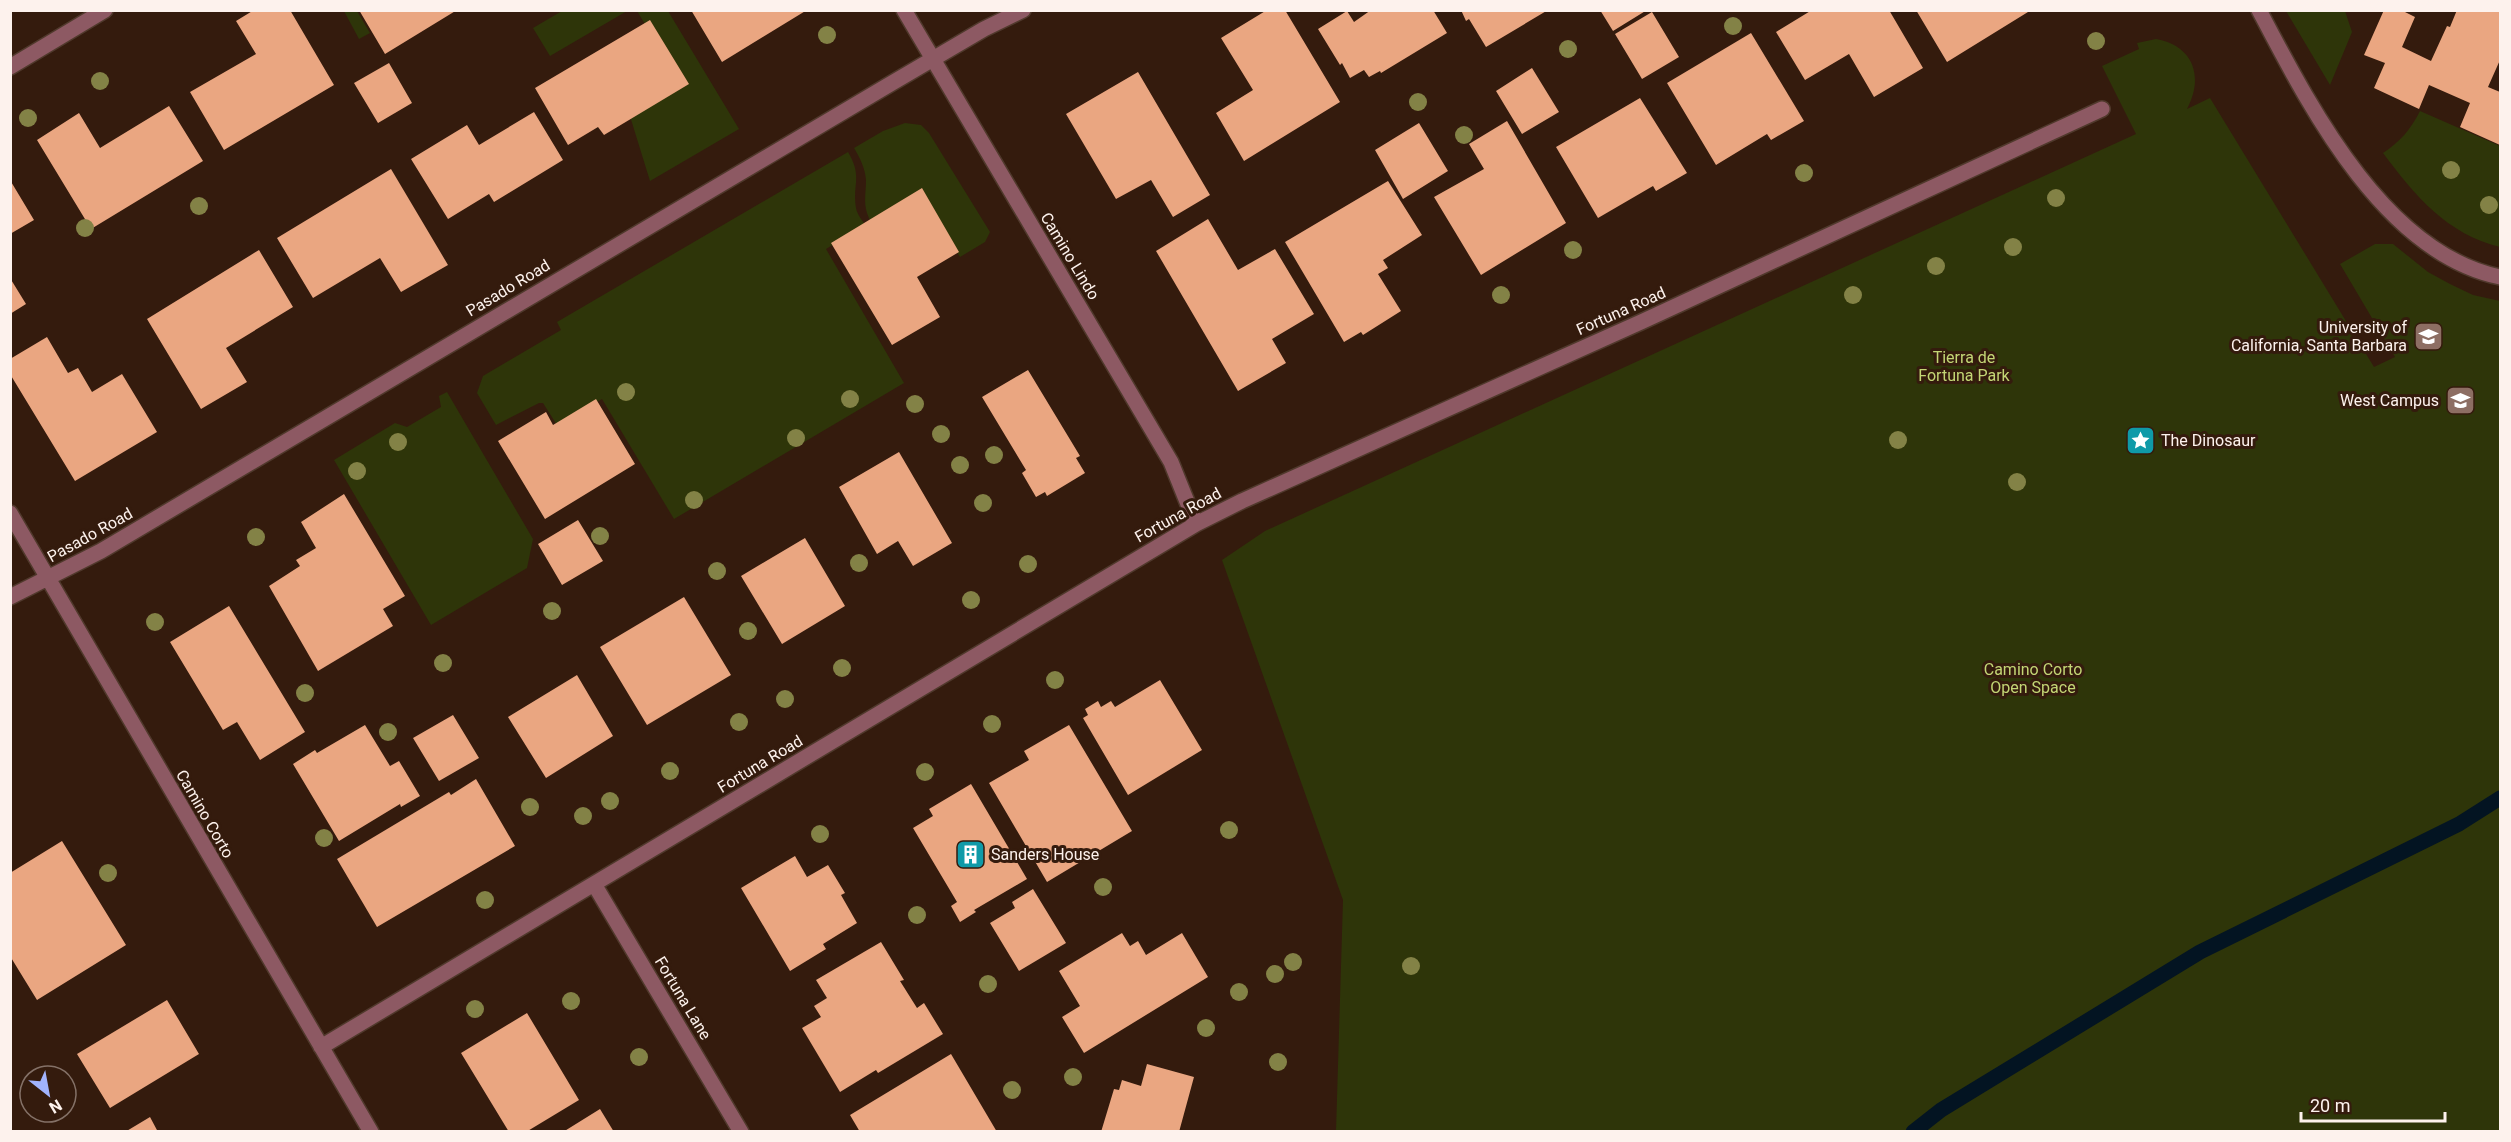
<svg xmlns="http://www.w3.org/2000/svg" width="2511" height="1142" viewBox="0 0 2511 1142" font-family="Roboto,sans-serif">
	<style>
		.green { fill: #2e3509 }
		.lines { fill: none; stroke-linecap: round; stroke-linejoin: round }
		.stream { stroke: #031422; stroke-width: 15 }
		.building { fill: #eaa681 }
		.minor-casing { stroke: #50392c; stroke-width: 18 }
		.minor { stroke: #8d5963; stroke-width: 15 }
		.tree { fill: #838246 }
		.labels { text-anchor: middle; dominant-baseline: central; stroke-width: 6; stroke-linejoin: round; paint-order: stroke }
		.street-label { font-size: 16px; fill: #fdf2ed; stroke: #341b0d }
		.poi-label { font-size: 16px; fill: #fdf2ed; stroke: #341b0d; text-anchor: end }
		.park-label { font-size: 16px; fill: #c3d675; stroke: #341b0d }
	</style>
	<rect width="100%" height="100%" fill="#341b0d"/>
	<path class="green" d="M344 11H357L370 33 359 39Z
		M562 11V10L627 11 550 56 533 28Z
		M637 11H668L739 129 650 181 629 113 680 82Z
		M2286 11H2345L2352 32 2330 85Z
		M2156 39C2194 46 2204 77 2187 109L2210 98 2374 367 2395 357 2340 264 2375 244H2393L2428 272 2450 284 2473 295 2500 301V1131H1336L1343 900 1222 560 1265 531 2136 134 2102 66 2139 49 2137 43Z
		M2420 111 2500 146V247C2447 234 2415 196 2383 153 2400 142 2411 129 2420 111Z
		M905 123 921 125 929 133 990 232 985 242 960 257 920 192 871 222C862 206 866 196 866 180 865 168 860 158 854 148L883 131Z
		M848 152C863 177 852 184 856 208 857 214 862 220 865 225L826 249 904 383 674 519 602 399 557 425 543 403H539L496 425 477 393 483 376 561 330 557 322Z
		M447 392 533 539 527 568 431 625 334 460 395 423 407 427 441 407 439 396Z"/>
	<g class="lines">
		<path class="stream" d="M1913 1132 1941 1110 2200 952 2459 824 2500 798"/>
	</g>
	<path class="building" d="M254 10H290L334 85 224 150 190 92 256 54 236 21Z
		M359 10H457L385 54Z
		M691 10H807L722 62Z
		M1267 10H1285L1340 102 1244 161 1216 113 1253 90 1221 38Z
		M1371 10H1433L1447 33 1381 73 1380 71 1369 77 1364 70 1350 78 1342 63 1340 65 1318 29 1347 11 1354 22Z
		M1461 10H1548L1486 47 1469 19 1466 21Z
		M1600 10H1647L1613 31Z
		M1812 10H1889L1923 68 1874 97 1849 54 1805 80 1776 32Z
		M1916 10H2026L2028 12 1947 62Z
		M2384 10H2401L2415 17 2402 47 2431 61 2447 26 2450 27 2457 10H2500V60L2488 87 2500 92V145L2460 127 2470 103 2429 85 2419 109 2374 88 2385 63 2364 55Z
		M1652 12 1679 57 1642 79 1615 34Z
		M650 20 689 84 604 135 598 127 568 145 535 88Z
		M1751 33 1804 121 1771 140 1767 134 1716 165 1667 83Z
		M389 63 412 103 378 123 354 83Z
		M1532 68 1559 112 1522 134 1496 91Z
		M1138 72 1210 195 1173 217 1151 180 1116 199 1066 114Z
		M1640 98 1687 173 1656 191 1653 186 1598 218 1556 147Z
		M169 106 203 161 91 229 37 140 79 113 100 148Z
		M534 112 563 160 494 202 489 194 448 219 411 159 467 125 479 145Z
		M1507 121 1566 223 1481 275 1434 197 1484 169 1469 144Z
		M1419 123 1448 171 1403 199 1375 150Z
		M391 169 448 265 401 292 380 258 313 298 277 238Z
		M10 180 34 220 10 234Z
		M1388 181 1422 235 1383 260 1388 268 1378 274 1401 311 1363 335 1361 332 1344 342 1285 242Z
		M922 188 959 252 917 277 940 317 892 345 831 243Z
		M1208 219 1238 270 1275 249 1314 314 1272 339 1286 363 1238 391 1156 251Z
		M259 250 293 307 226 348 247 382 201 409 147 319Z
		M10 278 26 304 10 314Z
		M47 337 68 373 78 368 92 392 122 374 157 432 75 481 10 374V359Z
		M1028 370 1080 456 1076 458 1085 473 1047 496 1045 492 1036 497 1022 473 1026 470 982 397Z
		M596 399 635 464 545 519 498 441 546 412 553 425Z
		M899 452 952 543 913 566 898 541 877 554 839 487Z
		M344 494 405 596 383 609 393 626 318 671 269 586 300 566 296 560 316 548 301 522Z
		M578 520 603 561 562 585 538 544Z
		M805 538 845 606 782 644 741 576Z
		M684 597 731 675 647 725 600 647Z
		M229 606 305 732 260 760 237 722 223 730 170 642Z
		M577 675 613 736 546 778 508 717Z
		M1160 680 1202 750 1128 795 1083 718 1088 715 1085 709 1098 701 1101 707 1111 701 1115 707Z
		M453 715 479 758 439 781 413 738Z
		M365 725 390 766 399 761 420 796 401 807 400 804 339 841 293 764 315 750 317 753Z
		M1069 725 1132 831 1047 882 989 783 1029 760 1024 751Z
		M476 779 515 846 377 927 337 859 449 792 451 795Z
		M971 784 1027 879 974 910 976 912 960 922 951 906 957 902 913 828 933 816 929 809Z
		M62 841 126 945 37 1000 10 956V873Z
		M795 856 807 877 828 865 845 893 841 895 857 923 823 944 826 949 790 971 741 888Z
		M1033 889 1066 943 1019 971 990 923 1015 908 1012 902Z
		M1122 933 1130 946 1138 941 1146 955 1182 933 1208 977 1084 1053 1062 1017 1080 1006 1059 971Z
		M881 942 904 980 900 981 917 1008 924 1003 943 1034 878 1073 876 1070 840 1092 802 1028 821 1017 814 1006 827 998 816 980Z
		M167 1000 199 1054 110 1108 77 1054Z
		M527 1013 579 1100 526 1132H509L461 1053Z
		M951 1054 997 1132H860L850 1115Z
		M1147 1064 1194 1077 1179 1132H1101L1114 1089 1119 1090 1122 1080 1141 1086Z
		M600 1109 614 1132H563Z
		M150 1117 158 1132H125Z"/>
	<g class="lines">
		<defs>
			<path id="minor" d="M904 10 1171 462 1196 524
				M2259 10C2310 107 2384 253 2500 277
				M10 67 105 10
				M10 513 371 1132
				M10 597 101 551 892 83 984 29 1023 10
				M594 884 741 1132
				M321 1047 1196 524 1242 501 1641 322 2102 109"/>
		</defs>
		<use href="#minor" class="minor-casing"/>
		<use href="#minor" class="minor"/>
	</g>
	<g class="tree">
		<circle cx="1733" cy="26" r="9"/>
		<circle cx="827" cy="35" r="9"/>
		<circle cx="2096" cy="41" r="9"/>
		<circle cx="1568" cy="49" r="9"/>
		<circle cx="100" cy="81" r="9"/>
		<circle cx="1418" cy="102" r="9"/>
		<circle cx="28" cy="118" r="9"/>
		<circle cx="1464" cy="135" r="9"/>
		<circle cx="2451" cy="170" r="9"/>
		<circle cx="1804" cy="173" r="9"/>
		<circle cx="2056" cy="198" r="9"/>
		<circle cx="2489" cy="205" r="9"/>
		<circle cx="199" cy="206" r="9"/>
		<circle cx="85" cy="228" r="9"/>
		<circle cx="2013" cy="247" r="9"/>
		<circle cx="1573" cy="250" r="9"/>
		<circle cx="1936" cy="266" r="9"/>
		<circle cx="1501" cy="295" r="9"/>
		<circle cx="1853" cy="295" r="9"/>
		<circle cx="626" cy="392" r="9"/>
		<circle cx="850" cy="399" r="9"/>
		<circle cx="915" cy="404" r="9"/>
		<circle cx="941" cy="434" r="9"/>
		<circle cx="796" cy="438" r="9"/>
		<circle cx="1898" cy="440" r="9"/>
		<circle cx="398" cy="442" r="9"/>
		<circle cx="994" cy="455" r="9"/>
		<circle cx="960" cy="465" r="9"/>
		<circle cx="357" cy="471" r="9"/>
		<circle cx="2017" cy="482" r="9"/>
		<circle cx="694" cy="500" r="9"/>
		<circle cx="983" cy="503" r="9"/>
		<circle cx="600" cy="536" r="9"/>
		<circle cx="256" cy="537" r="9"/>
		<circle cx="859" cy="563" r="9"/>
		<circle cx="1028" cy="564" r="9"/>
		<circle cx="717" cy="571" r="9"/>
		<circle cx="971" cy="600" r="9"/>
		<circle cx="552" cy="611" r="9"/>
		<circle cx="155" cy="622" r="9"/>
		<circle cx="748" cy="631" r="9"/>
		<circle cx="443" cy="663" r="9"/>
		<circle cx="842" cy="668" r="9"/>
		<circle cx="1055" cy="680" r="9"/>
		<circle cx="305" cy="693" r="9"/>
		<circle cx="785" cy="699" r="9"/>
		<circle cx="739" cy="722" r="9"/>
		<circle cx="992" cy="724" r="9"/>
		<circle cx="388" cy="732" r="9"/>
		<circle cx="670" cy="771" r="9"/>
		<circle cx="925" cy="772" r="9"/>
		<circle cx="610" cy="801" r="9"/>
		<circle cx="530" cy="807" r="9"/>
		<circle cx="583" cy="816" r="9"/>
		<circle cx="1229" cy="830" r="9"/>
		<circle cx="820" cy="834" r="9"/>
		<circle cx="324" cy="838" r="9"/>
		<circle cx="108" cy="873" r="9"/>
		<circle cx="1103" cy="887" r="9"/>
		<circle cx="485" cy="900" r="9"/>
		<circle cx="917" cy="915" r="9"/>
		<circle cx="1293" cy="962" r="9"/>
		<circle cx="1411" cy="966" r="9"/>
		<circle cx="1275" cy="974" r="9"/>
		<circle cx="988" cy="984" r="9"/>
		<circle cx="1239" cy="992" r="9"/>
		<circle cx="571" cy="1001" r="9"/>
		<circle cx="475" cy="1009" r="9"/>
		<circle cx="1206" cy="1028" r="9"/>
		<circle cx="639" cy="1057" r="9"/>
		<circle cx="1278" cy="1062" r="9"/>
		<circle cx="1073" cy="1077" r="9"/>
		<circle cx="1012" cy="1090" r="9"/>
	</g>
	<defs>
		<symbol id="university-square" viewBox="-11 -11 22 22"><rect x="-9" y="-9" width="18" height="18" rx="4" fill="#8d6e63" stroke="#341b0d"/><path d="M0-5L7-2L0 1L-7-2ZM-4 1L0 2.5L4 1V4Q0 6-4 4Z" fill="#fff"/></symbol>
		<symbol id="sight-square" viewBox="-11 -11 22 22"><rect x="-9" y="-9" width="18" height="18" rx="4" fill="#0f9aa8" stroke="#341b0d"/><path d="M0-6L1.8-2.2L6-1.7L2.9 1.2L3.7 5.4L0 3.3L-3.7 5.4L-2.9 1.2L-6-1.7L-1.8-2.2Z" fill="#fff"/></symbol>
		<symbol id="building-square" viewBox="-11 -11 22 22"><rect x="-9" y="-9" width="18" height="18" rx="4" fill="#0f9aa8" stroke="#341b0d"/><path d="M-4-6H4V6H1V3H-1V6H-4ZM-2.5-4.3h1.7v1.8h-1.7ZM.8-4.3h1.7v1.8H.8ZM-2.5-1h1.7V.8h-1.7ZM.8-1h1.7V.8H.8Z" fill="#fff"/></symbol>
	</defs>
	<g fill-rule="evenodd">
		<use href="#university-square" x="2412" y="320" width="33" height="33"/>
		<use href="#university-square" x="2444" y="384" width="33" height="33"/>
		<use href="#sight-square" x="2124" y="424" width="33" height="33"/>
		<use href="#building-square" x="954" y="838" width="33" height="33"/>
	</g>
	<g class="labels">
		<g class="street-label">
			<text transform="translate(1070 256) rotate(59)">Camino Lindo</text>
			<text transform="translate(508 288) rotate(-31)">Pasado Road</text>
			<text transform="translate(1621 311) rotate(-24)">Fortuna Road</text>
			<text transform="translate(1178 515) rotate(-29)">Fortuna Road</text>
			<text transform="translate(90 535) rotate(-29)">Pasado Road</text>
			<text transform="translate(760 764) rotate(-31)">Fortuna Road</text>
			<text transform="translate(205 814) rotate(60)">Camino Corto</text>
			<text transform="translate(683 998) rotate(59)">Fortuna Lane</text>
		</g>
		<g class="poi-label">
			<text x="2407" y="327">University of<tspan x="2407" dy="18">California, Santa Barbara</tspan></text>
			<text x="2439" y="400">West Campus</text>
			<text x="2161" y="440" text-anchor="start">The Dinosaur</text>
			<text x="991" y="854" text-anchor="start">Sanders House</text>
		</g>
		<g class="park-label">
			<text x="1964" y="357">Tierra de<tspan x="1964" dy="18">Fortuna Park</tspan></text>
			<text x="2033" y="669">Camino Corto<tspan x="2033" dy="18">Open Space</tspan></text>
		</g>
	</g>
	<rect width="2511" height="1142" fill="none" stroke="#fdf2ed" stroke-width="24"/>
	<g transform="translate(48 1094) rotate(149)"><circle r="28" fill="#341b0d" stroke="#847167" stroke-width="1.5"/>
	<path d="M0-4.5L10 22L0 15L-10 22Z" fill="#a1b3fd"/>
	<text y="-9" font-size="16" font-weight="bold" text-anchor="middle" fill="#fdf2ed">N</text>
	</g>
	<path d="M2301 1112v9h144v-9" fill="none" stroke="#fdf2ed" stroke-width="3"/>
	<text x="2310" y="1112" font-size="18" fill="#fdf2ed" stroke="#341b0d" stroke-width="4.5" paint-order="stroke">20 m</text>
</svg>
